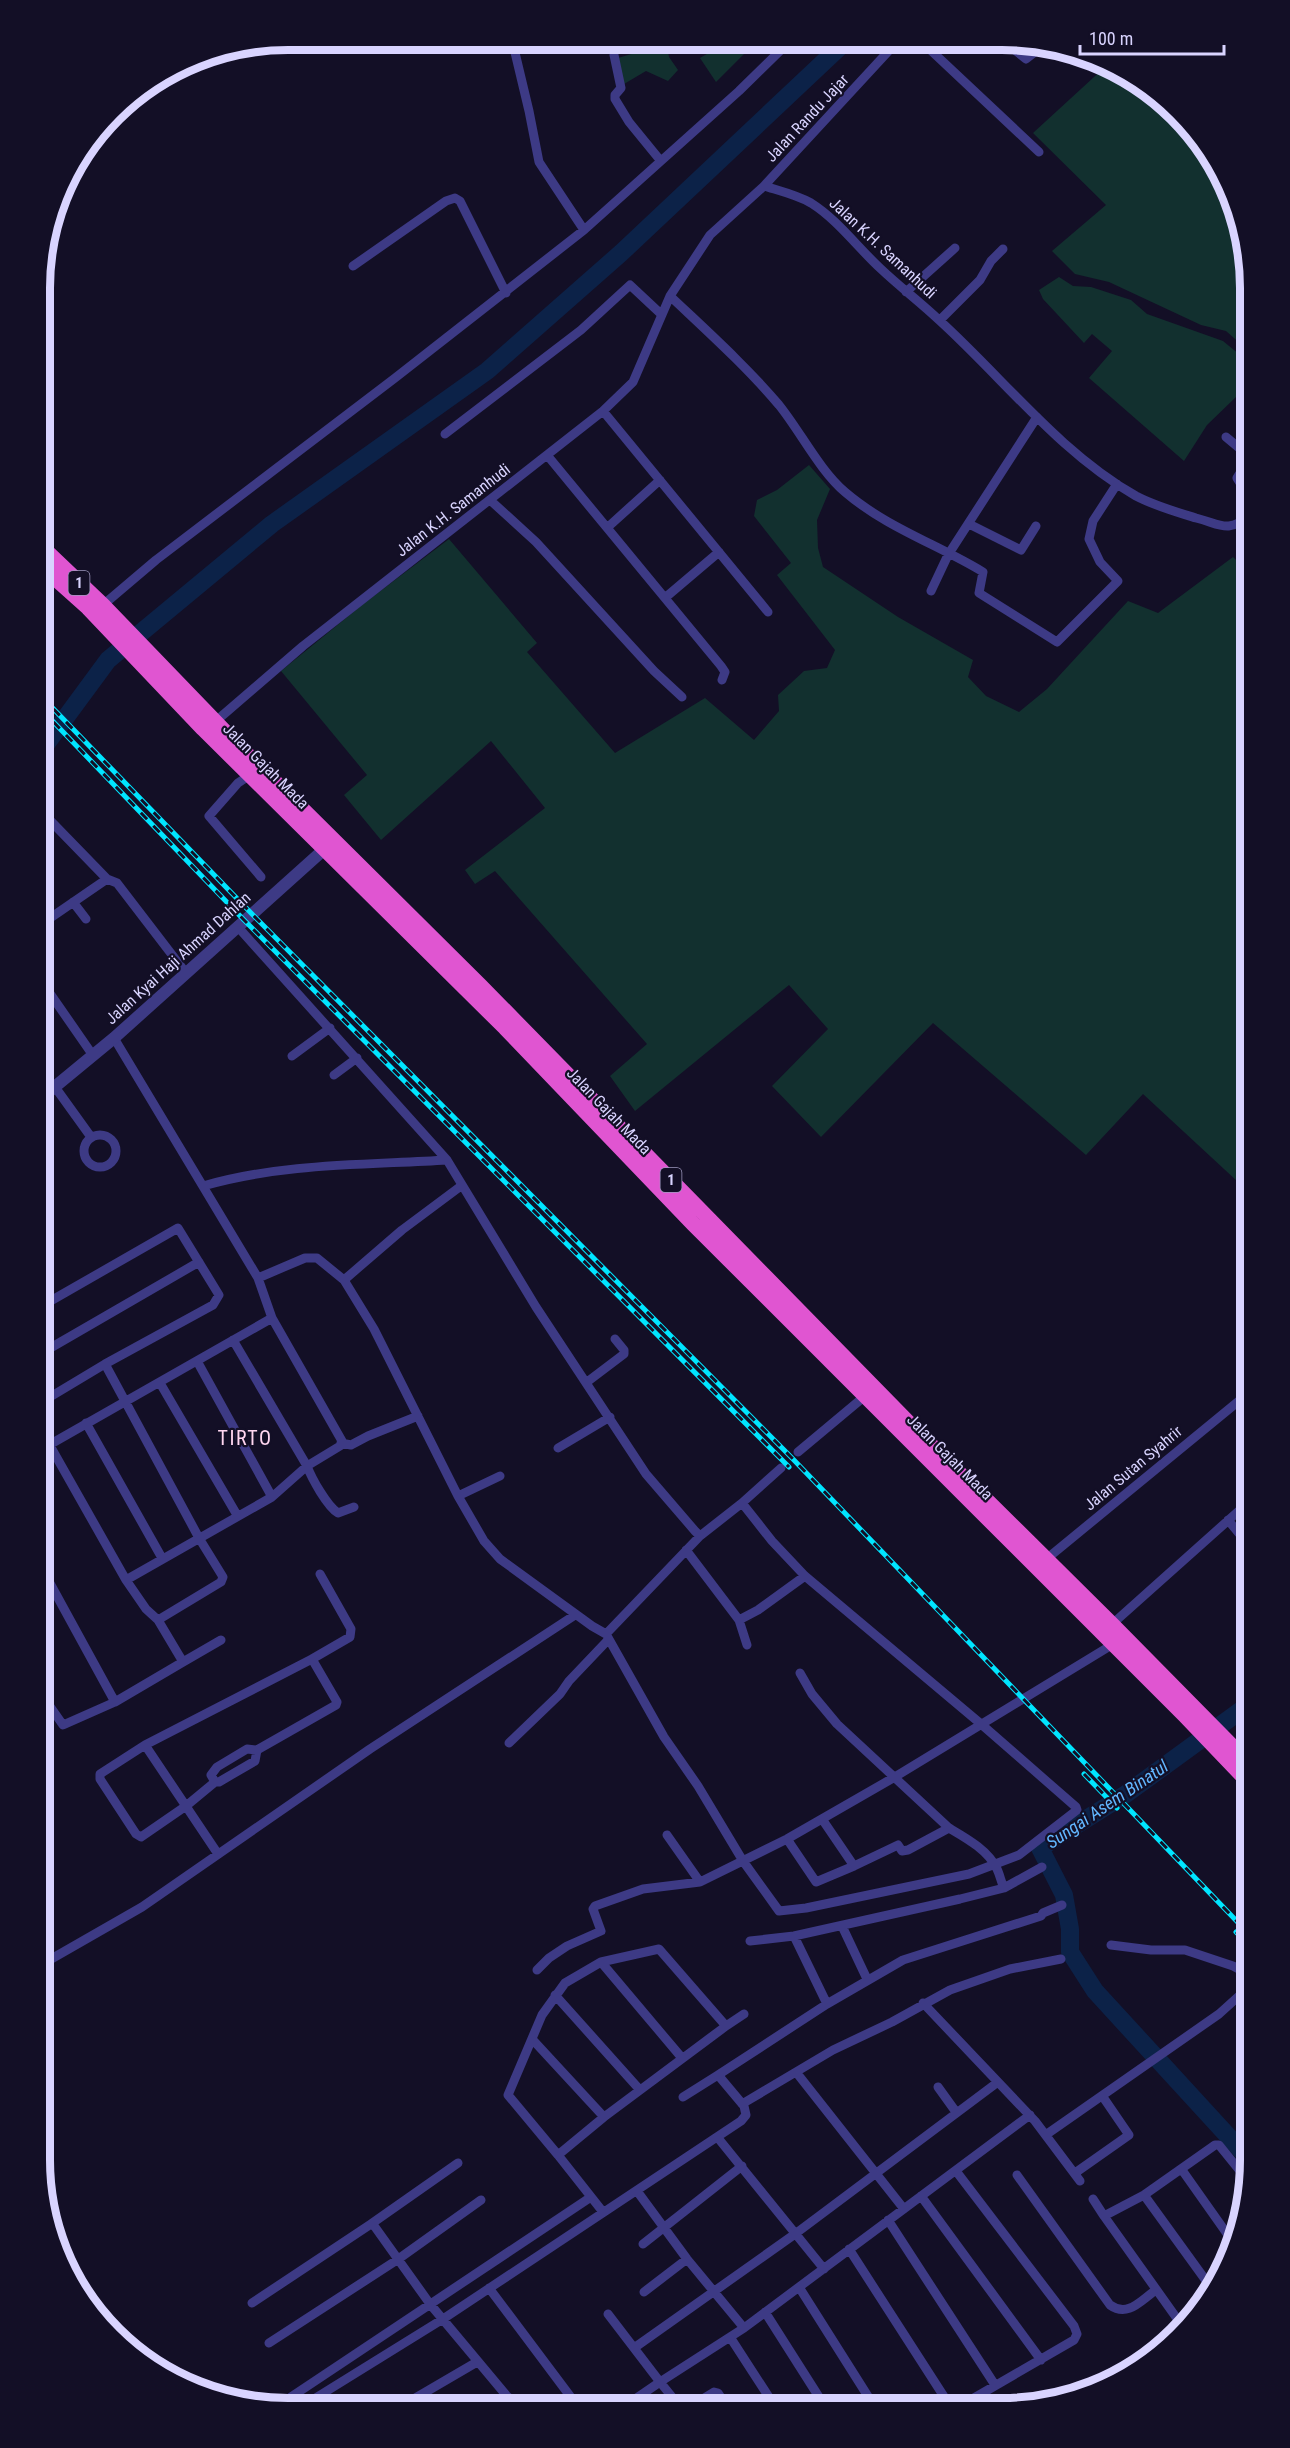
<svg xmlns="http://www.w3.org/2000/svg" width="1290" height="2448" viewBox="0 0 1290 2448" font-family="'Roboto Condensed',sans-serif">
	<style>
		.green { fill: #12302f }
		.lines { fill: none; stroke-linecap: round; stroke-linejoin: round }
		.river { stroke: #0c2248; stroke-width: 18 }
		.minor { stroke: #3d3a85; stroke-width: 9 }
		.tertiary { stroke: #3d3a85; stroke-width: 12 }
		.trunk { stroke: #e055d1; stroke-width: 15 }
		.rail-casing { stroke: #00e5ff; stroke-width: 5 }
		.rail { stroke: #130f26; stroke-width: 3; stroke-dasharray: 9; stroke-linecap: butt }
		.labels { text-anchor: middle; dominant-baseline: central; stroke-width: 4.5; stroke-linejoin: round; paint-order: stroke }
		.shield { fill: #130f26; stroke: #9e99be; stroke-width: 1.5 }
		.shield-label { font-size: 15px; font-weight: bold; fill: #d9d4ff }
		.street-label { font-size: 16px; fill: #d9d4ff; stroke: #130f26 }
		.water-label { font-size: 18px; font-style: italic; fill: #62b6ff; stroke: #130f26 }
		.quarter-label { font-size: 20px; letter-spacing: 1.5px; fill: #ffd6f0; stroke: #130f26 }
		.rim { fill: none; stroke: #d9d4ff; stroke-width: 8 }
	</style>
	<rect width="100%" height="100%" fill="#130f26"/>
	<path class="green" d="M638 41H666L669 57 678 70 668 81 646 71 624 84 618 58 638 52Z
		M708 42H756L716 82 700 58 712 51Z
		M1106 66 1147 93 1153 96 1156 94 1167 101 1209 150 1238 208 1251 288V353L1226 331 1201 325 1109 282 1075 274 1052 251 1106 205 1033 133Z
		M1059 277 1073 286 1091 287 1131 300 1147 314 1223 341 1251 364V403L1236 397 1207 425 1184 461 1089 378 1112 351 1092 334 1084 343 1043 299 1039 290Z
		M809 465 830 489 817 520 818 548 823 567 898 617 973 660 968 677 986 696 1019 712 1047 689 1128 601 1158 613 1233 557 1251 574V672L1239 691 1251 699V1194L1143 1094 1086 1155 933 1023 821 1137 772 1086 828 1029 789 985 635 1111 610 1076 647 1044 495 871 475 884 465 870 545 808 491 741 381 840 344 795 367 775 281 671 362 605 449 539 537 643 527 652 615 753 705 698 754 740 779 711 778 695 804 671 827 668 835 650 777 575 791 563 754 516 757 500 777 490Z"/>
	<g class="lines">
		<path class="river" d="M41 751 108 660 272 524 487 371 621 253 845 42
			M1250 2160 1095 1991 1070 1952V1929L1064 1895 1040 1848 1126 1794 1251 1703"/>
		<path class="minor" d="M512 40 529 111 539 162 584 230
			M923 43 1039 152
			M1006 43 1026 59 1040 48
			M614 55 621 88 615 95V99L629 122 660 160
			M764 186C780 191 797 195 811 203 838 220 858 248 881 269 900 287 920 302 939 320 1004 379 1059 452 1136 496 1155 506 1176 512 1196 518 1223 525 1225 533 1251 516
			M353 266 446 201 455 198 460 201 506 293
			M906 292 955 248
			M670 296C707 331 746 366 779 405 800 431 820 471 845 492 887 528 937 544 983 572L979 593 1057 642 1118 581 1100 562 1089 539 1093 521 1117 484
			M940 320 980 280 991 261 1003 249
			M603 411 768 612
			M445 434 581 330 630 285 661 314
			M1226 437 1250 457
			M547 455 721 666 725 672 722 680
			M490 500 536 542 654 671 682 697
			M1251 500 1237 478 1251 456
			M969 524 1021 550 1036 526
			M608 527 660 480
			M931 591 948 555 1037 417
			M666 597 719 552
			M103 605 156 560 395 378 584 230 739 91 789 42
			M216 721 303 646 603 411 633 382 670 296 710 235 764 186 896 43
			M250 775 238 783 209 816 261 877
			M40 810 107 879 117 883 186 973
			M73 902 86 919
			M40 925 107 879
			M237 926 447 1160 536 1307 646 1474 695 1531 700 1536 742 1503 772 1541 805 1576 981 1724 1076 1807 1077 1810 1019 1855 969 1874 806 1908 779 1911 743 1861 698 1786 664 1737 606 1634
			M40 979 92 1054
			M114 1038 258 1278 272 1318 342 1441 340 1446 307 1466 272 1497 126 1580
			M292 1056 330 1028
			M334 1075 357 1058
			M55 1087 91 1137
			M84 1151a16 16 0 1 1 32 0a16 16 0 1 1-32 0Z
			M203 1186C282 1163 366 1165 447 1160
			M258 1278 305 1258H317L344 1280 374 1329 458 1496 484 1541 500 1559 592 1626 606 1634 700 1536
			M344 1280 402 1230 461 1186
			M233 1340 307 1466C312 1479 327 1506 338 1513L354 1507
			M40 1354 199 1262
			M197 1361 272 1497
			M105 1364 199 1538 223 1577 221 1582 158 1620
			M587 1382 624 1354V1350L615 1339
			M160 1383 237 1515
			M40 1403 105 1364 213 1305 219 1295 178 1228 40 1307
			M86 1423 162 1558
			M341 1443 351 1445 368 1436 418 1416
			M49 1445 272 1318
			M558 1448 610 1417
			M798 1452 865 1396
			M458 1496 500 1476
			M742 1503 781 1468
			M1228 1520 1251 1548
			M686 1550 739 1620 747 1645
			M1044 1561 1251 1391
			M40 1565 115 1702
			M739 1620 758 1610 805 1576
			M1110 1626 1251 1500
			M183 1662 221 1640
			M800 1673 812 1694 837 1724 949 1828C966 1838 988 1850 997 1869 1000 1875 1001 1882 1004 1888
			M40 1692 63 1725 115 1702 183 1662 158 1620 146 1609 126 1580 40 1428
			M509 1743 560 1694 569 1681 608 1640
			M145 1745 100 1774V1779L136 1834 141 1837 186 1806 215 1782H219L255 1761 257 1750
			M215 1782 211 1775 217 1767 247 1749 257 1750 336 1705 337 1702 312 1659
			M822 1819 854 1866 898 1845 902 1851 908 1850 949 1828
			M667 1835 700 1882
			M787 1839 816 1882 854 1866
			M218 1854 145 1745 312 1659 350 1637 351 1629 320 1574
			M842 1926 867 1979
			M794 1936 827 2004
			M750 1941 794 1936 960 1899 1004 1888 1042 1867
			M1111 1945 1151 1950H1185L1233 1966 1250 1975
			M659 1949 726 2026 604 2117 558 2155 508 2095 542 2015 565 1983 601 1962Z
			M601 1962 682 2058
			M39 1966 142 1907 370 1749 575 1615
			M537 1970 549 1958 567 1946 601 1931 593 1909 595 1906 643 1889 700 1882 787 1839 893 1778 1115 1643
			M555 1995 640 2090
			M923 2003 1035 2121 1080 2181
			M726 2026 744 2014
			M532 2039 604 2117
			M796 2072 904 2209
			M938 2087 956 2112
			M683 2097 718 2075
			M742 2104 833 2050 892 2022 950 1990 1010 1969 1061 1959
			M1047 2134 1219 2014 1250 1986
			M718 2138 824 2269
			M558 2155 603 2212
			M1182 2170 1235 2245
			M1075 2173 1129 2135 1103 2097
			M1017 2175 1110 2305C1128 2318 1141 2300 1156 2290
			M637 2191 687 2259 744 2328
			M1144 2195 1212 2289
			M921 2196 1041 2360
			M1093 2199 1104 2216
			M888 2220 995 2385
			M371 2224 458 2163
			M643 2244 742 2166
			M849 2249 952 2409
			M799 2287 876 2409
			M489 2288 579 2408
			M644 2292 687 2259
			M252 2303 371 2224 375 2227 430 2304 506 2395 520 2408
			M765 2312 826 2408
			M608 2314 660 2382 622 2408
			M1183 2327 1104 2216 1144 2195 1215 2145H1219L1249 2182
			M730 2337 776 2408
			M269 2343 397 2260 481 2200
			M634 2348 795 2234 998 2082
			M276 2407 591 2197
			M301 2407 443 2319 741 2121 746 2115 744 2106 718 2075 827 2004 903 1960 1041 1916 1043 1913 1062 1905
			M400 2407 477 2362
			M487 2407 506 2395
			M681 2408 660 2382 744 2328 1030 2115
			M688 2408 714 2392 718 2393 728 2408
			M955 2409 1074 2340 1077 2334 1074 2326 956 2171"/>
		<path class="tertiary" d="M40 1099 114 1038 329 845"/>
		<path class="trunk" d="M41 546 103 605 239 746 480 985 913 1427 1112 1624 1251 1765
			M41 566 88 608 203 729 505 1028 693 1224 1184 1715 1251 1785"/>
		<defs>
			<path id="rail" d="M41 696 252 914 791 1457 1251 1936
				M41 709 244 920 789 1467
				M1084 1774 1117 1808
				M1236 1932 1251 1947"/>
		</defs>
		<use href="#rail" class="rail-casing"/>
		<use href="#rail" class="rail"/>
	</g>
	<g class="labels">
		<g class="shield">
			<rect x="68.5" y="571" width="21" height="24" rx="4.5"/>
			<rect x="660.5" y="1168" width="21" height="24" rx="4.5"/>
		</g>
		<g class="shield-label">
			<text x="79" y="583">1</text>
			<text x="671" y="1180">1</text>
		</g>
		<g class="street-label">
			<text transform="translate(807 118) rotate(-47)">Jalan Randu Jajar</text>
			<text transform="translate(883 248) rotate(43)">Jalan K.H. Samanhudi</text>
			<text transform="translate(453 510) rotate(-38)">Jalan K.H. Samanhudi</text>
			<text transform="translate(266 766) rotate(45)">Jalan Gajah Mada</text>
			<text transform="translate(178 958) rotate(-42)">Jalan Kyai Haji Ahmad Dahlan</text>
			<text transform="translate(609 1111) rotate(46)">Jalan Gajah Mada</text>
			<text transform="translate(950 1457) rotate(45)">Jalan Gajah Mada</text>
			<text transform="translate(1133 1468) rotate(-40)">Jalan Sutan Syahrir</text>
		</g>
		<g class="water-label">
			<text transform="translate(1107 1804) rotate(-34)">Sungai Asem Binatul</text>
		</g>
		<g class="quarter-label">
			<text x="245" y="1438">TIRTO</text>
		</g>
	</g>
	<path d="M0 0H1290V2448H0ZM288 50H1002A238 238 0 0 1 1240 288V2160A238 238 0 0 1 1002 2398H288A238 238 0 0 1 50 2160V288A238 238 0 0 1 288 50Z" fill="#130f26" fill-rule="evenodd"/>
	<path class="rim" d="M288 50H1002A238 238 0 0 1 1240 288V2160A238 238 0 0 1 1002 2398H288A238 238 0 0 1 50 2160V288A238 238 0 0 1 288 50Z"/>
	<path d="M1080 45v9h144v-9" fill="none" stroke="#d9d4ff" stroke-width="3"/>
	<text x="1089" y="45" font-size="18" fill="#d9d4ff" stroke="#130f26" stroke-width="4.5" paint-order="stroke">100 m</text>
</svg>
